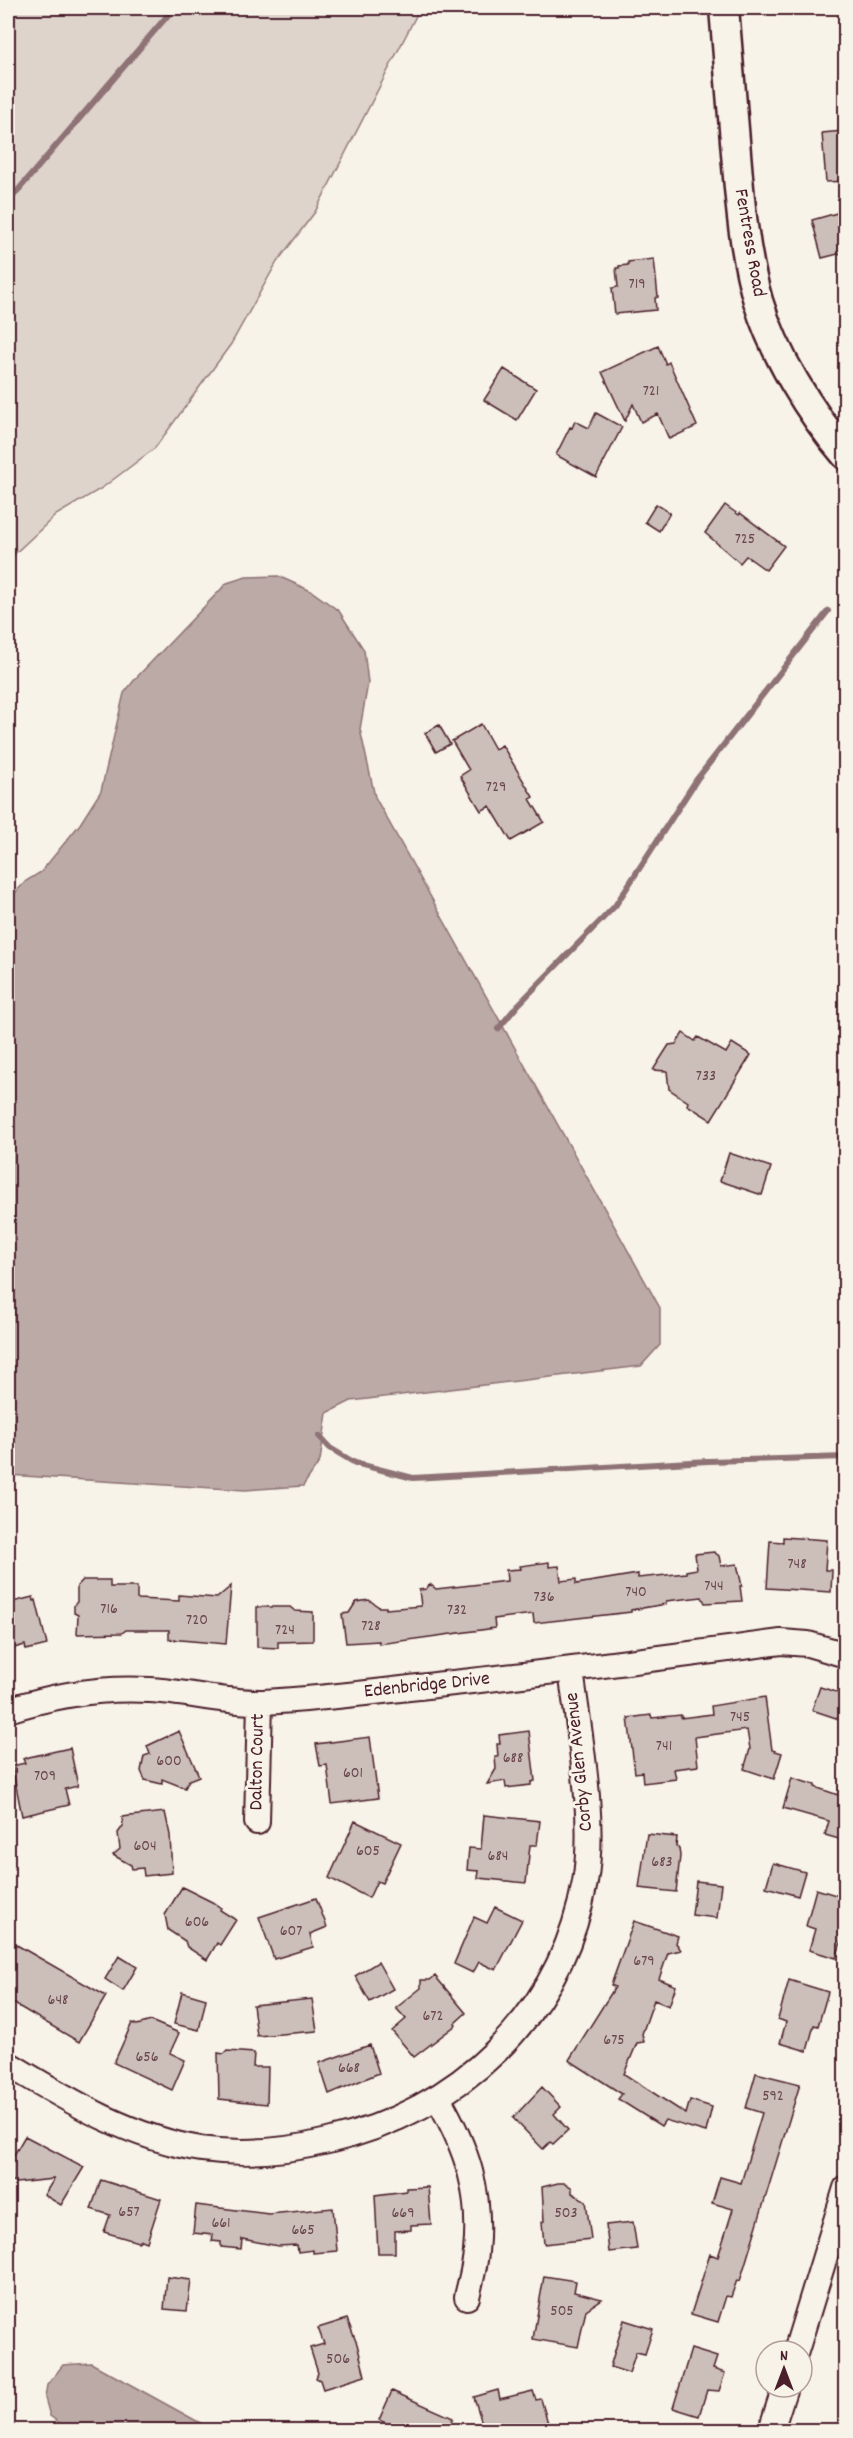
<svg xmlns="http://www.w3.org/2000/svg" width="853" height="2438" viewBox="0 0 853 2438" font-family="Dekko,sans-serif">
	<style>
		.green { fill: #ded4cc; stroke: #947a7c; stroke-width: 1.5 }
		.water { fill: #bcaaa7; stroke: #8e7275; stroke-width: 1.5 }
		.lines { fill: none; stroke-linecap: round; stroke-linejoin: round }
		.stream { stroke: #8e7275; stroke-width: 6 }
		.building { fill: #ccbfb9; stroke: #4a1f2b; stroke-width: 1.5 }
		.minor-casing { stroke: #4a1f2b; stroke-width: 28 }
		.tertiary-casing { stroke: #4a1f2b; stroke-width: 33 }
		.minor { stroke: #f7f3e8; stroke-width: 24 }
		.tertiary { stroke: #f7f3e8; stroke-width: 28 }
		.labels { text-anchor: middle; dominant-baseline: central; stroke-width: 6; stroke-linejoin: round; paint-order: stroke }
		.number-label { font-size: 16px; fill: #6a474e }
		.street-label { font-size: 20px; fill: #4a1f2b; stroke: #f7f3e8 }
	</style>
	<rect width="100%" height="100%" fill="#f7f3e8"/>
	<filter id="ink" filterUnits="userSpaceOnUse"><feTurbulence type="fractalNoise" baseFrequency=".0167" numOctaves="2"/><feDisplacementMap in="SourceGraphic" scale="12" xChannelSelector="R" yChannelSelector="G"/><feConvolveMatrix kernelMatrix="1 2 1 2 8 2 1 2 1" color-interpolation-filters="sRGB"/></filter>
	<g filter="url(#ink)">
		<path class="green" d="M8 8H420L315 212 277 262 231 344 155 448 102 488 56 515 8 560Z"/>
		<path class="water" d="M278 576 311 591 339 611 364 650 368 683 360 729 375 797 660 1308V1345L641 1366 351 1401 327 1413 320 1461 303 1486 245 1490 8 1475V900L26 881 41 872 80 824 101 791 124 693 136 678 227 583 246 577Z
			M91 2363 213 2430H70L50 2416 45 2398 47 2385 63 2365Z"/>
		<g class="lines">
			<path class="stream" d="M8 202 174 8
				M498 1029 518 1005 615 906 697 779 828 611
				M319 1436 330 1448 355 1463 413 1478 708 1461 846 1457"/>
		</g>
		<path class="building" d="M843 131 846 181 826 182 822 133Z
			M837 213 841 224 846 223V252L822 258 812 220Z
			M654 259 658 297 655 298 656 310 615 314 612 288 618 287 616 268H619V266L628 265V262Z
			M658 346 666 364 669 362 697 426 669 439 658 414 641 422 633 404 625 421 602 372Z
			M504 369 536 389 517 420 484 400Z
			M596 413 622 427 596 477 556 455 570 427 572 428 575 421 589 428Z
			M656 504 670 513 659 531 645 522Z
			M725 505 739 515 740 513 784 546 766 570 746 556 740 563 705 533Z
			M481 724 495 749 502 745 533 797 530 799 544 822 511 841 490 806 481 811 460 776 469 770 452 741Z
			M439 725 450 744 436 752 425 733Z
			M683 1033 695 1041 698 1037 726 1053 732 1043 751 1055 711 1120 687 1105 688 1102 669 1089 667 1071 653 1070 669 1045 676 1044Z
			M729 1153 771 1167 762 1195 720 1181Z
			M783 1537 827 1540 825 1570H832L831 1592 767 1588 770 1541 783 1542Z
			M714 1552 719 1556 721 1566 737 1564 742 1586H740L742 1601 705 1603 702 1597 666 1601V1604L631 1610V1612L534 1623 533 1614 494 1619 495 1628 379 1644V1641L346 1643 342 1614 349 1613 356 1602 369 1600 379 1607H386V1609L421 1606 419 1590 426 1589 430 1584 436 1589 507 1581 506 1570 521 1569 520 1566 549 1562V1567L559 1566 561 1581 576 1579V1584L638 1574V1578L686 1573V1571L697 1569 695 1554Z
			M83 1580H110V1587H137V1599L179 1601V1595L217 1598 231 1586 226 1644 169 1639V1630H126L122 1633 77 1634 78 1615 74 1613V1605L77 1602V1586Z
			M33 1597 34 1601 36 1600 47 1645 26 1650 25 1645 14 1648 13 1643 8 1644V1603Z
			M257 1607H290L295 1611 313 1612V1641L278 1642V1648L257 1647Z
			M820 1687 846 1695 839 1719 812 1710Z
			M765 1697 772 1750 782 1753 774 1779 744 1769 750 1749 747 1730 695 1737 698 1766 674 1769 676 1779 643 1783 642 1772 635 1773 628 1718 651 1715 652 1718 681 1715V1718L712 1714 711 1706Z
			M179 1731 199 1776 189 1780 185 1788 162 1779V1784L145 1780 141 1771 144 1756 150 1754 147 1746Z
			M529 1731 535 1781 531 1782V1785L506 1788 505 1781 487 1784 496 1769 495 1757H498L497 1744H500L499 1735Z
			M370 1737 378 1798 332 1804 327 1765 320 1766 316 1744Z
			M70 1748 78 1786 65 1789 69 1805 22 1816 12 1766 25 1763 23 1759 29 1757Z
			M792 1778 815 1785V1787L838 1795 842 1781 846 1782V1841L825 1835 829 1821 783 1808Z
			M165 1812 170 1835 172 1873 144 1876 143 1868 132 1869 131 1865 113 1855 120 1849 118 1833 123 1826 122 1817Z
			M484 1815 540 1821 537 1845H530L526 1883 478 1878 479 1871 467 1870 469 1848 481 1849Z
			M355 1821 401 1843 382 1883 377 1881 369 1898 329 1878Z
			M647 1834 677 1837 676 1847 679 1848 680 1856 676 1892 639 1888Z
			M773 1863 805 1872 798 1896 766 1887Z
			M696 1881 721 1884 717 1918 692 1915Z
			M182 1887 212 1902 221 1908 220 1910 236 1920 220 1945 217 1943 207 1960 187 1947 185 1941 168 1930 165 1915Z
			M816 1889 846 1898V1927L836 1958 809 1950 815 1929 806 1926Z
			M316 1898 327 1927 310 1934 313 1947 274 1959 259 1917Z
			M495 1907 522 1920 496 1970 479 1962 473 1973 454 1964 474 1917 487 1923Z
			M634 1921 678 1936 676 1943 681 1950 668 1953 659 1979 676 1986 669 2006 654 2000 642 2034 644 2042 637 2043 624 2074 686 2114 690 2100 712 2107 706 2132 665 2120 661 2126 618 2099 622 2094 569 2060 615 1987 611 1985Z
			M8 1940 106 1996 79 2042 8 2000Z
			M119 1956 137 1967 123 1991 105 1979Z
			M378 1962 393 1989 370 2002 355 1976Z
			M435 1976 466 2013 455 2023 456 2025 414 2057 392 2031 406 2019 396 2008 421 1988V1980H430Z
			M789 1980 828 1992 818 2026 814 2025 807 2051 780 2043 786 2022 778 2019Z
			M182 1992 206 1999 199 2030 174 2024Z
			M312 1999 317 2031 257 2036 253 2005Z
			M151 2021 179 2033 170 2053 185 2060 172 2090 114 2063 132 2023 137 2025Z
			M370 2045 379 2073 329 2094 319 2063Z
			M227 2051 254 2053 253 2067H268L267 2104 219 2099 218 2053 224 2054Z
			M756 2073 800 2084 740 2281 737 2280 731 2297 726 2296 718 2322 691 2314 710 2254 718 2257 733 2209 712 2203 720 2177 741 2183 762 2113 746 2108Z
			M542 2087 561 2107 554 2114 568 2130 553 2144 550 2142 543 2149 513 2118Z
			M25 2136 84 2167 61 2205 44 2195 54 2179 16 2183 8 2178V2165Z
			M101 2180 161 2199 147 2242 142 2240 138 2242 104 2232 110 2215 91 2209Z
			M558 2183H565L572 2188V2193L586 2201 591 2239 544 2244 542 2222 544 2221 542 2187Z
			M428 2187 431 2224 411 2225V2230L395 2231V2253H378L375 2195 406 2191V2188Z
			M196 2205 269 2214 333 2208 337 2251 313 2253V2250L298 2252 297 2245 278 2246 242 2239 241 2249 221 2247V2242L212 2241 213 2235 193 2233Z
			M633 2222 637 2249 609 2252 606 2225Z
			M544 2276 576 2281 574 2292 602 2299 586 2310 578 2347 533 2339Z
			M167 2277 191 2280 187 2311 164 2309Z
			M347 2319 357 2344 365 2376 323 2389 320 2380 316 2378 318 2373 310 2348 324 2344 318 2328Z
			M624 2320 653 2329 645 2354 636 2352 629 2373 610 2367Z
			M691 2349 717 2357 713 2369 725 2373 719 2391 707 2390 699 2416 673 2408Z
			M498 2390 500 2399 533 2391 536 2400 541 2399 550 2430H484L474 2397Z
			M392 2391 453 2418 447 2430H401L379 2420Z"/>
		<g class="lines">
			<defs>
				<path id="minor" d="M8 1710C54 1695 101 1687 150 1690 188 1692 225 1703 263 1702 327 1699 390 1690 453 1683 563 1671 672 1656 781 1642L808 1644 846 1655
					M257 1822 260 1702
					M8 2064C68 2100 130 2138 201 2149 243 2155 287 2151 328 2141 459 2111 561 2016 585 1882 596 1818 579 1734 571 1670
					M438 2098C467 2149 482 2192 476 2252 475 2267 470 2283 467 2297
					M796 2351 846 2188
					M771 2430 785 2387"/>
				<path id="tertiary" d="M724 8C728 56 732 104 736 153 740 202 744 253 758 301 774 354 810 413 846 455"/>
			</defs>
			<use href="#minor" class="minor-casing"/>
			<use href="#tertiary" class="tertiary-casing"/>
			<use href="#minor" class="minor"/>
			<use href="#tertiary" class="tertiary"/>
		</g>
	</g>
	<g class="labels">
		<g class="number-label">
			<text x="637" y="284">719</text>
			<text x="651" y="391">721</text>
			<text x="745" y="539">725</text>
			<text x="496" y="787">729</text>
			<text x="706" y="1076">733</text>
			<text x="797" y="1564">748</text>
			<text x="714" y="1586">744</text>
			<text x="636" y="1592">740</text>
			<text x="544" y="1597">736</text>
			<text x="109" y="1609">716</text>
			<text x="457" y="1610">732</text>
			<text x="197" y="1620">720</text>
			<text x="371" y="1626">728</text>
			<text x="285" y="1630">724</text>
			<text x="740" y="1717">745</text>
			<text x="664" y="1746">741</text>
			<text x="513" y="1758">688</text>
			<text x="169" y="1761">600</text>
			<text x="353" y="1773">601</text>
			<text x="45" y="1776">709</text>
			<text x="145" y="1846">604</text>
			<text x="368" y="1851">605</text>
			<text x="498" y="1856">684</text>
			<text x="662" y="1862">683</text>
			<text x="197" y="1922">606</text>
			<text x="291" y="1931">607</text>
			<text x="644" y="1961">679</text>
			<text x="58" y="2000">648</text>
			<text x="433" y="2016">672</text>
			<text x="614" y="2040">675</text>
			<text x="147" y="2057">656</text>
			<text x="349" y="2068">668</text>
			<text x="773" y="2096">592</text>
			<text x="129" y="2212">657</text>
			<text x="403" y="2213">669</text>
			<text x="566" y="2213">503</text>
			<text x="221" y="2223">661</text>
			<text x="303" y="2230">665</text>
			<text x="562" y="2311">505</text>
			<text x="338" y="2359">506</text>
		</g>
		<g class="street-label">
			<text transform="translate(749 243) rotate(80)">Fentress Road</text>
			<text transform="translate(427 1686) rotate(-6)">Edenbridge Drive</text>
			<text transform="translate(258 1762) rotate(-89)">Dalton Court</text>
			<text transform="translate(580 1762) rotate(-96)">Corby Glen Avenue</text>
		</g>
	</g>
	<rect width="853" height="2438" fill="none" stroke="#f7f3e8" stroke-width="30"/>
	<rect x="15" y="15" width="823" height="2408" fill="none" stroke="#4a1f2b" stroke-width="2" filter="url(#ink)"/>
	<g transform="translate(784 2369)"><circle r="28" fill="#f7f3e8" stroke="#b29e9c" stroke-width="1.5"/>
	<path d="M0-4.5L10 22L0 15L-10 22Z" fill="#4a1f2b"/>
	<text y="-9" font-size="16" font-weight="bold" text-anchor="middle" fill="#4a1f2b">N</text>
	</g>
</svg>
